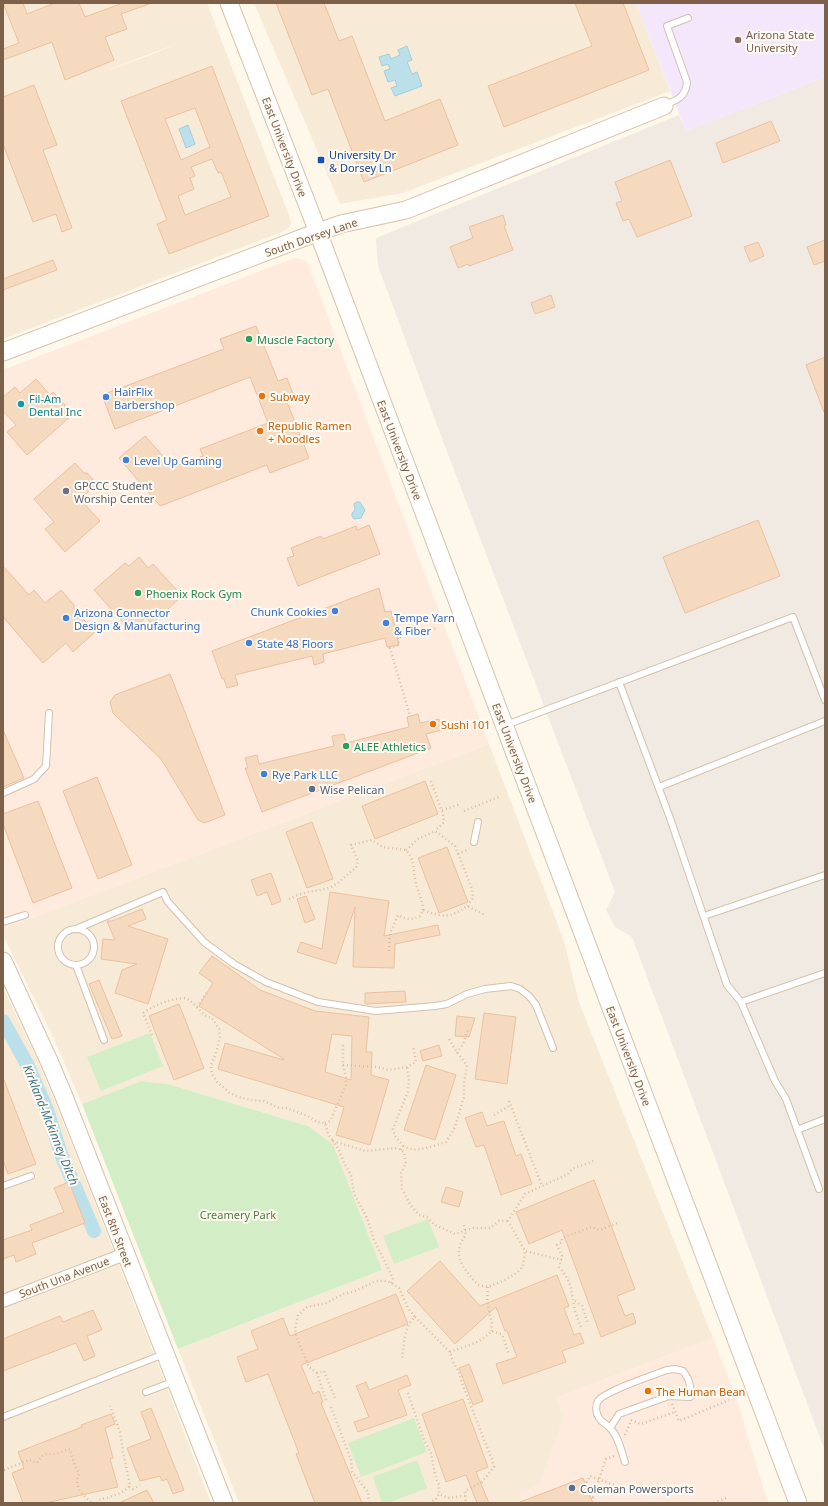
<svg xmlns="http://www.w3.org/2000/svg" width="828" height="1506" viewBox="0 0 828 1506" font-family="'Noto Sans',sans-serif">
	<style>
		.residential { fill: #f7ebd8; fill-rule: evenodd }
		.commercial { fill: #ffeade }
		.industrial { fill: #f0eae3 }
		.education { fill: #f5e7fb }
		.green { fill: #d3eec6 }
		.water { fill: #bce0ea; stroke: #a1cfdd }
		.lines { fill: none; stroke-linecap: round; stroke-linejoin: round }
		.canal { stroke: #bce0ea; stroke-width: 14 }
		.building { fill: #f6dac0; stroke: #eac19e; fill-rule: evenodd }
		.lane-casing { stroke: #d3c1ae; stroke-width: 8 }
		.street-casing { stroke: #d3c1ae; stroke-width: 14 }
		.secondary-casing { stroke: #d6c2ab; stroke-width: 19 }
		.path { stroke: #dcbda1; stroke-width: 2.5; stroke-dasharray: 1 3; stroke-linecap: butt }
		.lane { stroke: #fff; stroke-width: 6 }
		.street { stroke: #fff; stroke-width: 12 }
		.secondary { stroke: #fff; stroke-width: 17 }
		.education-dot { fill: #8d6e63; stroke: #fffbf3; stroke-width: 1.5 }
		.transit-dot { fill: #1a4fb4; stroke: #fffbf3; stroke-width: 1.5 }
		.leisure-dot { fill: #2e9e5b; stroke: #fffbf3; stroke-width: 1.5 }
		.food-dot { fill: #e8710a; stroke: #fffbf3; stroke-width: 1.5 }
		.shop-dot { fill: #3f7fe0; stroke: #fffbf3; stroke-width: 1.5 }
		.culture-dot { fill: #0f9aa8; stroke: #fffbf3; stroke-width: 1.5 }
		.worship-dot { fill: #6b7280; stroke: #fffbf3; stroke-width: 1.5 }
		.service-dot { fill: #5c6f8a; stroke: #fffbf3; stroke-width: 1.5 }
		.labels { text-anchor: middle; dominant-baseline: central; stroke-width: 4; stroke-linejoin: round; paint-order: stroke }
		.education-label { font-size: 11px; fill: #785e54; stroke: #fffbf3; text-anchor: start }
		.street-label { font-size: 11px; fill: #7d604a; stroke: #fffbf3 }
		.transit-label { font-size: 11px; fill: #164399; stroke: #fffbf3; text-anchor: start }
		.leisure-label { font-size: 11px; fill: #27864d; stroke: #fffbf3; text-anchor: start }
		.shop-label { font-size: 11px; fill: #366cbe; stroke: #fffbf3; text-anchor: start }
		.food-label { font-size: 11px; fill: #c56008; stroke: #fffbf3; text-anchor: start }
		.culture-label { font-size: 11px; fill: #0d838f; stroke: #fffbf3; text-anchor: start }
		.worship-label { font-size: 11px; fill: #5b616d; stroke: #fffbf3; text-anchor: start }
		.service-label { font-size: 11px; fill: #4e5e75; stroke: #fffbf3; text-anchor: start }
		.park-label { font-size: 11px; fill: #4c7d3e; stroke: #fffbf3 }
		.water-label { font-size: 12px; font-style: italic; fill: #3f778a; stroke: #fffbf3 }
	</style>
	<rect width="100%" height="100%" fill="#fef8eb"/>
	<path class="residential" d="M3 3H207L290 218 291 224 289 228 282 232 3 339ZM179 43 148 56 100 73 147 55Z
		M254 3H636L670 91 403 193 340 204Z
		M489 744 564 941 579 1002 713 1338 556 1398 564 1418 540 1484 523 1503H239L178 1349 382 1270 308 1126 168 1084 141 1081 82 1104 54 1039 3 935V929Z
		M3 988 37 1059 55 1102 158 1364 211 1503H3Z"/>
	<path class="commercial" d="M294 258H298L304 260 308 264 489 744 3 929V370Z
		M713 1338 735 1395 768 1503H523L519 1493 540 1484 564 1418 556 1398Z"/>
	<path class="industrial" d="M825 77V1451L632 937 615 927 606 910 615 892 443 441 378 266 376 238 679 115 686 131Z"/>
	<path class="education" d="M636 3H825V77L686 131Z"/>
	<path class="green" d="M150 1033 163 1066 101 1091 87 1057Z
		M141 1081 168 1084 308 1126 333 1145 382 1270 178 1349 82 1104Z
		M428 1219 439 1247 394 1264 383 1236Z
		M414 1418 427 1452 361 1477 348 1443Z
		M417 1460 427 1488 388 1503H382L373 1477Z"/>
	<path class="water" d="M407 46 412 60 407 62 412 74 417 72 422 86 395 96 391 88 397 86 395 80 388 82 384 71 390 69 388 64 382 66 379 57 389 54 391 59 400 55 398 50Z
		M188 125 195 144 186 148 179 129Z
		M356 502H360L365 510 361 518 354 519 352 516V513L355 510 354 504Z"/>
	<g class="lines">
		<path class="canal" d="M3 1021 28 1066 47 1110 61 1154 94 1231"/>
	</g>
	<path class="building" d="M3 3H23L27 14 55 3H79L85 17 123 3H149V4L121 14 127 29 105 37 114 60 65 80 52 42 3 60V49L19 43Z
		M276 3H324L339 41 352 36 385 121 440 99 458 145 364 182 328 89 312 95Z
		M575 3H623L649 70 504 127 488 86 592 46Z
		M212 66 269 216 169 254 157 224 167 220 121 101ZM195 108 210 147 181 160 165 119ZM212 159 218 173 221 172 231 197 185 215 178 196 194 189 190 178 195 176 191 167Z
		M34 85 57 145 43 150 72 228 62 232 56 214 33 222 3 144V97Z
		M771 121 780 141 723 163 716 143Z
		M670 160 692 216 637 237 629 219 623 221 616 203 622 201 615 182Z
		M503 215 506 225 504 226 513 250 469 266 468 264 458 268 450 247 473 238 469 227Z
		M825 240V261L814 265 807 247Z
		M758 242 764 256 750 262 744 247Z
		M53 260 57 270 3 290V279Z
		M551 295 555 307 535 314 531 303Z
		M256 326 278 381 287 378 295 399 287 402 309 458 270 473 267 465 160 506 119 458 145 436 173 467 203 456 200 449 268 423 250 377 115 429 102 395 224 349 220 339Z
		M825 357V411L824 412 806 365Z
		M36 379 50 395 53 392 65 405 64 409 71 416 27 455 7 432 16 425 3 411V397L15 387 20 393Z
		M75 463 84 473H87L97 484 80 499 100 521 65 552 45 529 54 522 34 499Z
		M758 520 780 576 685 613 663 557Z
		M369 525 380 554 298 586 287 558 294 556 291 548 321 536 323 539 356 526 357 530Z
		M139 557 148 568 153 564 182 596 152 624 146 617 131 631 94 590 125 563 129 566Z
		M3 566 29 595 34 590 45 603 61 590 74 605V609L95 632 73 652 66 643 43 663 3 617Z
		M379 588 385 612 391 611 399 645 387 647 385 638 323 654 324 662 314 665 312 656 235 675 238 685 227 688 224 679H222L212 651Z
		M170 674 225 815 204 823 198 820 161 759 113 713 110 702 115 695Z
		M418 714 420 723 439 719 442 730 426 734 431 748 262 812 245 768H248L245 758 257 755 259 764 334 746 332 736 344 734 346 743 409 727 407 717Z
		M3 730 24 778 3 787Z
		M97 777 132 865 98 879 63 791Z
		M425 781 438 814 375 839 362 806Z
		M38 801 72 888 33 903 3 824V814Z
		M312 822 333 879 307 888 286 832Z
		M447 847 468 902 439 913 418 858Z
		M271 873 281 901 272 905 267 892 257 896 251 880Z
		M330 892 389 901 384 936 438 925 440 935 395 944 394 968 353 967 355 907 336 964 297 952 301 942 322 949Z
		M306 896 315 919 305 923 297 899Z
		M142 909 146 919 128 926 168 939 148 1004 115 993 122 970 137 964 101 959 103 939 115 940 107 921H112Z
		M212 956 260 990 315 1011 369 1017 366 1052H372L371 1075 389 1080 370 1145 336 1135 344 1107 218 1069 225 1043 284 1060V1059L199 1006 213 983 199 973ZM332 1034 352 1036 351 1080 325 1072Z
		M99 980 122 1036 112 1039 89 984Z
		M405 991 406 1002 365 1004V993Z
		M179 1004 204 1068 174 1080 149 1016Z
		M484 1013 516 1017 507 1084 475 1079Z
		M457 1016 475 1018 469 1037 455 1036Z
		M439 1045 442 1056 423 1061 420 1051Z
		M426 1065 456 1075 435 1140 404 1130Z
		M3 1080H4L36 1164 8 1174 3 1160Z
		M482 1112 487 1126 504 1121 516 1156 521 1154 532 1184 501 1195 484 1145 476 1147 465 1118Z
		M594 1180 635 1289 617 1296 625 1316 633 1313 636 1323 601 1337 562 1230 529 1244 516 1212Z
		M69 1182 85 1223 32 1243 36 1254 16 1262 14 1255 3 1259V1240L32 1230 30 1225 64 1212 54 1188Z
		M446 1187 463 1192 459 1207 441 1202Z
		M440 1261 480 1306 557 1275 569 1306 564 1308 574 1335 580 1333 584 1343 562 1351 566 1362 503 1384 496 1364 517 1357 507 1331H505L496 1307 455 1344 407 1291Z
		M396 1294 408 1324 301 1365 313 1394 319 1391 323 1402 321 1403 362 1503H315L296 1454 299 1453 268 1374 246 1382 237 1357 258 1349 251 1331 283 1318 290 1336Z
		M93 1310 102 1330 87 1336 95 1356 84 1361 76 1343 3 1371V1339L60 1316 63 1322Z
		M469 1364 483 1401 473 1405 459 1368Z
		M407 1375 411 1385 398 1390 407 1415 358 1432 354 1422 369 1417 356 1386 366 1382 369 1390Z
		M463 1399 488 1467 476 1472 489 1503H477L466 1475 446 1482 422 1414Z
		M151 1408 184 1490 173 1494 167 1479 162 1481 160 1476 140 1481 127 1448 151 1439 141 1412Z
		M111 1414 115 1424 105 1428 113 1458 110 1459 118 1487 45 1503H23L12 1473 24 1468 18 1452 82 1427 81 1425Z
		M583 1478 593 1503H520V1502Z
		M147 1490 154 1503H119Z"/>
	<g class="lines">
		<defs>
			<path id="lane" d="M665 105C678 100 686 96 687 82L667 26 688 18
				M619 682 670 818 727 985 741 1002 825 973
				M506 725 793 617 825 700
				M659 787 825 721
				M3 793 34 779 46 766 49 713
				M474 842 478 822
				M704 916 825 875
				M3 922 25 915
				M58 947a18 18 0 1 1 36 0a18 18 0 1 1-36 0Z
				M76 929 163 892 168 902 204 942 234 964 266 982 318 1002 376 1011 435 1006 447 1004 467 994 485 989 511 986 520 989 529 996 536 1005 553 1048
				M76 965 104 1040
				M741 1002 775 1081 786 1099 819 1189
				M797 1130 825 1119
				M3 1186 31 1176
				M146 1392 175 1381
				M3 1417 164 1354
				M610 1428 619 1414 669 1396 690 1397C691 1386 690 1380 683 1371L675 1369 667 1370C654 1375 605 1391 598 1401 595 1406 596 1414 599 1418 602 1423 607 1424 610 1428 619 1437 621 1451 625 1462"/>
			<path id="street" d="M3 1301 125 1254"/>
			<path id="secondary" d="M229 3 318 232 798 1503
				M3 352 318 232 341 224 406 210 664 106
				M3 961 49 1061 63 1094 224 1503"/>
		</defs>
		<use href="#lane" class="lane-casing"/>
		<use href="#street" class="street-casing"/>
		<use href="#secondary" class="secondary-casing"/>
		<path class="path" d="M419 633 437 628
			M401 637H398L399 645 390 648 410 716
			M431 781 443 814 444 822 435 831
			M442 810 461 804
			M464 811 501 796
			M406 850 418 839 435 831 455 846 472 889 473 898 467 906
			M458 854 469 849
			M289 899C294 897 299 894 304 893 313 890 322 891 331 887 341 882 347 874 356 868L358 861 351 845 372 840 383 847 406 850C416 863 412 865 415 879 417 891 422 897 423 910
			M389 951 390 934 398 915C407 920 412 920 420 916L423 910C442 917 450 919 467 906L485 915
			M197 1007 208 991
			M152 1035 143 1013C157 1004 169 999 186 998L194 1004 204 1015 212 1018 219 1029 220 1036 216 1054 211 1065 212 1074 217 1082 230 1093 239 1097 251 1100 264 1101 279 1108H286L308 1116 317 1122 325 1123 328 1134 333 1141
			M457 1053 463 1044 468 1029
			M343 1065 378 1067 388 1070 407 1067 416 1062 413 1046
			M509 1101 542 1186
			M494 1115 511 1105
			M325 1123 330 1121 346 1085V1077L343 1065V1043
			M403 1146C417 1154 431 1146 446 1142L455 1127 464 1097V1083L467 1065 456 1051 448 1037
			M401 1150 403 1146 395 1136 393 1129 408 1091 409 1081 407 1067
			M464 1225 466 1235C450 1255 464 1269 478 1285L488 1287 505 1280 518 1272 523 1266 525 1251
			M562 1260 525 1251 508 1221 525 1194 568 1174 572 1169 596 1160
			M391 1283 393 1278 374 1240 367 1218 354 1194 351 1175 344 1163 339 1150 333 1141 365 1151 398 1148 404 1152 406 1164 401 1173 402 1189 411 1206 419 1215 427 1217 435 1225 455 1234 473 1228H490L499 1221H508
			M488 1287 487 1301 492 1324 491 1331
			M575 1301 582 1306 588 1324
			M415 1317 450 1352 453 1362 459 1372 462 1383 492 1460 494 1467 482 1482 465 1491 466 1503
			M581 1327C579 1322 577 1317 575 1311 571 1293 573 1282 559 1267L562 1256 557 1245 562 1242V1238L591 1227 600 1230 620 1222
			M450 1352C464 1346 481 1344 491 1331L501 1334 503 1337 509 1355
			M317 1373 309 1367 296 1336 295 1329 298 1315 307 1307 326 1303 343 1294 353 1292 376 1281H386L391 1283 399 1288 408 1308 415 1317C404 1326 404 1345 402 1358
			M408 1393 424 1440 431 1453 435 1475 439 1485V1494
			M326 1400 317 1373 324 1371 335 1398
			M672 1404 679 1421 729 1400
			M331 1407 351 1460 352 1472 368 1492 369 1503
			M631 1420 641 1424 675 1412
			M625 1435 631 1421
			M614 1456 606 1459 593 1497 587 1482 590 1476 614 1485
			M4 1470 29 1460 37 1463C43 1454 43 1454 53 1454 58 1454 65 1450 70 1449L75 1466 79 1474C73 1487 83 1495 92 1503
			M129 1487 133 1489 140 1485
			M97 1503 99 1500C109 1497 124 1494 130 1485L123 1452 120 1432 110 1406
			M417 1503H422
			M429 1503 436 1499 439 1494 448 1498 465 1496
			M714 1503 726 1498"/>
		<use href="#lane" class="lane"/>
		<use href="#street" class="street"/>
		<use href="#secondary" class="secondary"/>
	</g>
	<circle class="education-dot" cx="738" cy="40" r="4"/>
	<rect class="transit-dot" x="317" y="156" width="8" height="8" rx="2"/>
	<g class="leisure-dot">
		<circle cx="249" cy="339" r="4"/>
		<circle cx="138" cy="593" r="4"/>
		<circle cx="346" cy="746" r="4"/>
	</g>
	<g class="food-dot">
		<circle cx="262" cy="396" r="4"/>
		<circle cx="260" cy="431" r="4"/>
		<circle cx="433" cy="724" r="4"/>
		<circle cx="648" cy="1391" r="4"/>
	</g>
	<g class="shop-dot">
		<circle cx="106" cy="397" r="4"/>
		<circle cx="126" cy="460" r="4"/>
		<circle cx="335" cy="611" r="4"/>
		<circle cx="66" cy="618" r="4"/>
		<circle cx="386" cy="623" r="4"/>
		<circle cx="249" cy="643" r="4"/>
		<circle cx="264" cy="774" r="4"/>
	</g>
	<circle class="culture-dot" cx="21" cy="404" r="4"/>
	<circle class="worship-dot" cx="66" cy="491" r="4"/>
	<g class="service-dot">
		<circle cx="312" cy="789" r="4"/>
		<circle cx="572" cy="1488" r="4"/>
	</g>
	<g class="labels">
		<g class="education-label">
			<text x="746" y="34">Arizona State<tspan x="746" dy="13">University</tspan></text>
		</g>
		<g class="street-label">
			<text transform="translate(285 147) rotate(69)">East University Drive</text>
			<text transform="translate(311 237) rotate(-19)">South Dorsey Lane</text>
			<text transform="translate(400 450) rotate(69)">East University Drive</text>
			<text transform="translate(515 753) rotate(69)">East University Drive</text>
			<text transform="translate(629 1056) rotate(69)">East University Drive</text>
			<text transform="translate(116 1231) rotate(69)">East 8th Street</text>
			<text transform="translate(64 1277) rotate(-21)">South Una Avenue</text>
		</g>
		<g class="transit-label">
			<text x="329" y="154">University Dr<tspan x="329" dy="13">&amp; Dorsey Ln</tspan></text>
		</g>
		<g class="leisure-label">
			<text x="257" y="339">Muscle Factory</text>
			<text x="146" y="593">Phoenix Rock Gym</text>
			<text x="354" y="746">ALEE Athletics</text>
		</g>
		<g class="shop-label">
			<text x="114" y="391">HairFlix<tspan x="114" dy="13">Barbershop</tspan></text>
			<text x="134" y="460">Level Up Gaming</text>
			<text x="327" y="611" text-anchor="end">Chunk Cookies</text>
			<text x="74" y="612">Arizona Connector<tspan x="74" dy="13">Design &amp; Manufacturing</tspan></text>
			<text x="394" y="617">Tempe Yarn<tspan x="394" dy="13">&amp; Fiber</tspan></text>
			<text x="257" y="643">State 48 Floors</text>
			<text x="272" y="774">Rye Park LLC</text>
		</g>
		<g class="food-label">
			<text x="270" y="396">Subway</text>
			<text x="268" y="425">Republic Ramen<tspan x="268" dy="13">+ Noodles</tspan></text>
			<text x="441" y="724">Sushi 101</text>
			<text x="656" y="1391">The Human Bean</text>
		</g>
		<g class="culture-label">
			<text x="29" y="398">Fil-Am<tspan x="29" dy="13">Dental Inc</tspan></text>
		</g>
		<g class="worship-label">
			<text x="74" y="485">GPCCC Student<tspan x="74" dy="13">Worship Center</tspan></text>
		</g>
		<g class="service-label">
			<text x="320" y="789">Wise Pelican</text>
			<text x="580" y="1488">Coleman Powersports</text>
		</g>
		<g class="park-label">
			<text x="238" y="1214">Creamery Park</text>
		</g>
		<g class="water-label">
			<text transform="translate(51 1125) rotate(68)">Kirkland-Mckinney Ditch</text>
		</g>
	</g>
	<rect width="828" height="1506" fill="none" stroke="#7d604a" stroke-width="8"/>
</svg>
